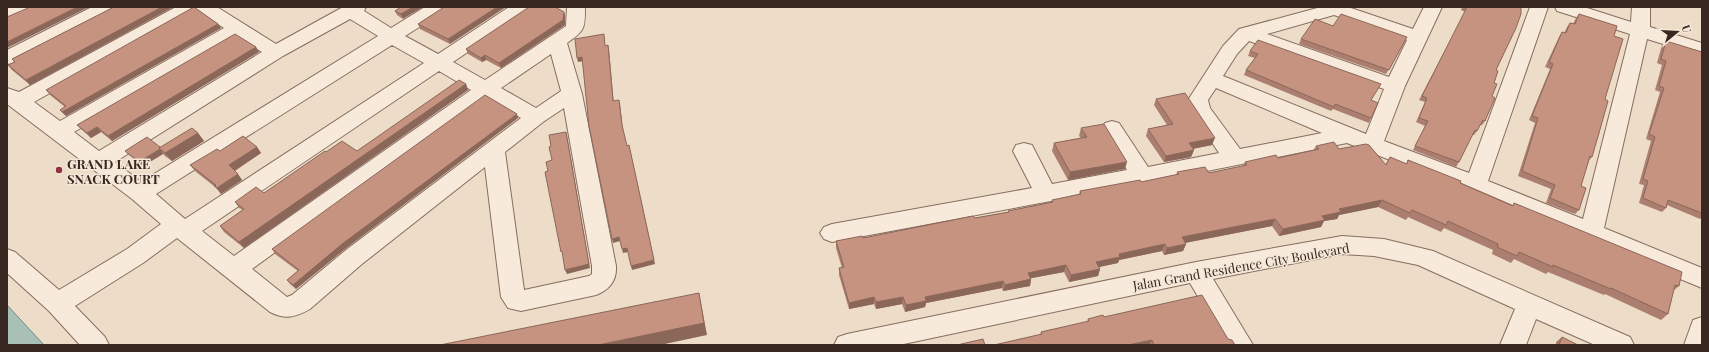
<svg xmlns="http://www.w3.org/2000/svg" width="1709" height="352" viewBox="0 0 1709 352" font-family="'Playfair Display',serif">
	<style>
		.water { fill: #a9c0b6; stroke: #708e82 }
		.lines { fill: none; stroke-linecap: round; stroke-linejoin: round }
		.street-casing { stroke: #876d5e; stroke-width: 2 }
		.street { fill: #f7eadb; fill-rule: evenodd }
		.wall { fill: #ab7e6f }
		.shaded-wall { fill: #8b675a }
		.building { fill: #c79381; stroke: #8b675a }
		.poi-dot { fill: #923242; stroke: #f4e7d7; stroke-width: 1.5 }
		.labels { text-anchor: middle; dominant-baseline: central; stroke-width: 3; stroke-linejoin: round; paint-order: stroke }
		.poi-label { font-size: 13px; font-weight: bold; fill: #382821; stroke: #f4e7d7; text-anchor: start }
		.street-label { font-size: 13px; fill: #382821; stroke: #f4e7d7 }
	</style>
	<rect width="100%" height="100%" fill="#ecdcc8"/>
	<path class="water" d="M7 305 44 345H7Z"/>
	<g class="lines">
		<defs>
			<path id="street" d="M9 7H33L31 11 7 21V8Z
				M92 7H116L114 11 14 63 7 64V50Z
				M176 7H217L276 44 343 7H366L364 11 391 28 425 7H447L445 11 405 36 438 54 509 7H531L529 11 453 62 485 80 566 26 567 7H585C585 28 585 31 567 43L582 94 616 266C617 281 609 290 596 295L521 311 508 308 501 297 485 167 362 264 310 309C296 317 285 320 270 312L177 238 143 263 75 306 105 337 109 345H80L49 311 7 273V249L15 252 59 290 127 249 161 224 132 199 7 104V88L19 92ZM197 10 224 28 60 121 34 102ZM350 19 378 36 141 182 115 162 283 56ZM238 37 262 52 99 151 74 132ZM392 45 424 63 185 219 156 194ZM551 54 561 91 536 108 501 88ZM439 71 471 90 234 256 202 231ZM487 98 521 118 346 250 292 295 287 297 252 269ZM564 108 592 266V274L589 276 524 290 505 152 543 122Z
				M1321 7H1352L1351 8 1413 29 1424 7H1442L1405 86 1384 141 1469 173 1530 7H1548L1488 181 1583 219 1630 34 1557 11 1555 7H1584L1631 22 1632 7H1650V27L1702 43V56L1647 39 1604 228 1702 268V288L1468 191 1347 143 1142 184 832 242 824 239 820 233 824 227 832 224 1032 188 1013 151 1016 145 1024 143 1032 145 1052 184 1127 170 1102 128 1105 123 1112 121 1119 123 1148 167 1219 153 1193 114 1188 100 1223 46 1239 29ZM1334 15 1407 40 1389 77 1267 34ZM1249 41 1384 89 1366 134 1223 76 1237 54ZM1216 88 1322 133 1240 149 1210 108 1208 100Z
				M1342 236 1384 239 1433 251 1630 337 1634 345H1595L1536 319 1526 345H1500L1515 309 1418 265 1374 256 1342 254 1213 279 1253 345H1226L1190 283 899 345H834L838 337 847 334 1196 262Z
				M1702 317V345H1684L1693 320Z"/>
		</defs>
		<use href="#street" class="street-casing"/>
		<use href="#street" class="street"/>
	</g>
	<path class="wall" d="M173 7 30 85 12 70 8 65 14 62 12 59 112 8Z
		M401 7 403 19 397 15 395 11Z
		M1462 7H1521L1496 70 1492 96 1485 121 1482 125H1480L1477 131 1474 135H1472L1459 162 1456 167 1413 150 1425 126 1416 122 1425 102 1419 100 1465 12 1461 10Z
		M444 8 450 44 420 29 418 24Z
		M528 8 564 12 565 16V25L501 68 486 60 482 62 468 54 466 49Z
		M1579 14 1614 36 1605 99 1592 157 1589 160 1581 186 1579 210 1575 214 1546 203 1551 189 1518 176 1535 123 1529 120 1550 69 1545 67 1559 37 1562 32 1564 33 1567 27 1570 23 1573 24 1576 18Z
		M218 24 221 28 66 116 60 110 65 107 50 95 46 90Z
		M1333 26 1407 37 1386 74 1299 44 1301 39Z
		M1666 41 1702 52V217L1700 219 1667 205 1666 208 1662 212 1639 203 1644 185 1639 184 1651 141 1646 139 1660 92 1655 90 1662 65 1657 63 1662 45Z
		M256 47 259 52 112 141 101 132 91 138 81 129 77 125Z
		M1250 51 1371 100V118L1369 123 1333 109 1331 111 1244 75 1246 70 1255 58 1248 56Z
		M466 84 468 90 244 248 224 232 220 226 243 210 239 208 235 202 264 193 326 152 357 151Z
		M1156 99 1212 145 1193 149 1194 150 1191 157 1164 162 1146 136 1148 129 1167 125 1154 105Z
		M518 118 345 249 296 289 290 284 287 280 298 271 275 254 272 249Z
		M1081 128 1125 169 1068 180 1052 151 1054 143 1081 138 1079 136Z
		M198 133 204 141 172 161 165 156 163 154 143 166 129 155 125 151 160 147Z
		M1316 146 1339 149 1385 165 1390 157 1406 164 1408 160 1513 205 1514 203 1679 286 1673 291 1668 314 1661 320 1605 294 1604 295 1548 272 1546 274 1514 259 1511 263 1492 254 1493 250 1444 228 1441 232 1408 217 1406 220 1378 207 1339 215 1337 219 1324 221 1321 227 1279 236 1272 226 1185 243 1186 244 1183 251 1164 255 1162 251 1119 260 1118 263 1099 267 1100 269 1098 276 1069 282 1064 272 1031 278V279L1030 286 1003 291 1002 288 926 303 925 307 905 312 902 304 876 309 874 304 849 309 839 275V268H842L836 248V241L863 238 1008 212V211L1052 202V200L1079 194 1080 191 1141 182 1176 175 1177 172 1209 173 1243 166 1245 162 1278 158 1313 151Z
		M257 147 261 153 235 171 242 180 221 194 215 187 195 171 190 165 220 151Z
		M1104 317 1228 339 1235 345H994L1040 335 1041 332 1087 322 1088 319Z
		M1562 337 1578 345H1556V342Z"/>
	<path class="shaded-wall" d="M77 7H89L7 48V42Z
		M162 7H173L30 85 26 80Z
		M413 7H423L403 19 401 14Z
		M497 7H506L450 44 448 39Z
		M564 12 565 16V25L501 68 499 63Z
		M218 24 221 28 66 116 62 112Z
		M608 45 609 49 614 105 613 101Z
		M256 47 259 52 112 141 108 136Z
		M485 55 486 60 482 62 481 58Z
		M582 57 584 61 578 62 577 58Z
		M466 84 468 90 244 248 239 242Z
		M619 100 620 104 623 130 622 125Z
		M517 114 518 118 345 249 296 289 293 285 342 244Z
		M97 127 101 132 91 138 87 133Z
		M566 132 567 136 590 268 567 274 565 270Z
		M198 133 204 141 172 161 165 153Z
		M1215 138 1212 145 1186 150 1189 143Z
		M629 145 655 264 632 270 631 266Z
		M257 147 261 153 234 171 229 165Z
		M160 149 163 154 143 166 139 162Z
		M1194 150 1191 157 1164 162 1166 156Z
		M1127 162 1125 169 1068 180 1070 172Z
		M238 174 242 180 221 194 217 188Z
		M1382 200 1378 207 1339 215 1337 219 1324 221 1321 227 1279 236 1283 229 1339 209Z
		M1275 219 1272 226 1179 244 1182 237Z
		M619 237 620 241 613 243 612 239Z
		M1165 244 1162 251 1119 260 1118 263 1094 268 1096 262 1119 254Z
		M1186 244 1183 251 1164 255 1167 248Z
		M627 248 628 252 623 253 622 249Z
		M1066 265 1064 272 1027 279 1028 273Z
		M1100 269 1098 276 1069 282 1071 275Z
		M1031 279 1030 286 1003 291 1005 285Z
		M1003 281 1002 288 926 303 925 307 905 312 906 305 925 297Z
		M699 293 707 335 660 345H598Z
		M874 297V304L849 309V303Z
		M903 297 902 304 876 309V302Z
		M1152 340 1149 345H1128Z"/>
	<path class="building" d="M29 7H77L7 42V17L28 8Z
		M112 7H162L26 80 8 65 15 62 12 59 112 8Z
		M194 7 218 24 62 112 60 110 66 106 46 90Z
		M401 7H413L401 14 395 11Z
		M444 7H497L448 39 418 24Z
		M529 7H555L564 12 563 20 499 63 485 55 481 58 466 49Z
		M1466 7H1521V14L1516 28 1496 70 1498 71 1494 83 1497 84 1492 96 1495 98 1485 121 1483 120 1477 131 1475 130 1459 162 1415 146 1428 121 1419 118 1427 98 1422 96 1467 7Z
		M1341 14 1407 37 1389 70 1301 39 1315 19 1333 26Z
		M1579 14 1617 26 1614 36 1623 39 1605 99 1608 101 1599 133 1592 157 1590 156 1581 186 1586 188 1579 210 1550 198 1555 185 1522 171 1538 118 1532 116 1553 64 1549 62 1562 32 1566 33 1570 23 1575 24Z
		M235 34 256 47 108 136 97 127 87 133 77 125Z
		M604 34 605 46 608 45 613 101 619 100 622 125 627 146 629 145 654 260 631 266 627 248 622 249 619 237 612 239 589 126 582 57 577 58 575 39Z
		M1258 40 1381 84 1371 100 1378 103 1371 118 1335 104 1334 107 1246 70 1258 54 1250 51Z
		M1666 41 1702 52V213L1668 200 1666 208 1643 198 1648 181 1643 179 1655 137 1649 134 1664 88 1659 86 1666 61 1661 59Z
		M459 80 466 84 239 242 220 226 244 209 235 202 256 187 264 193 325 151 326 152 342 141 357 151Z
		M1185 93 1215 138 1189 143 1194 150 1166 156 1148 129 1173 124 1156 99Z
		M485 95 517 114 342 244 293 285 287 280 299 270 272 249Z
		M1104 124 1127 162 1070 172 1054 143 1087 137 1081 128Z
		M192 128 198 133 165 153 159 148Z
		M566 132 589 264 565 270 562 251 561 252 545 172 548 171 546 162 552 160 549 147 551 146 549 135Z
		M243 136 257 147 229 165 238 174 217 188 214 186 216 185 190 165 217 149 220 151Z
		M147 137 160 147 159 148 160 149 139 162 125 151Z
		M1334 142 1339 149 1366 144 1369 145 1386 165 1390 157 1407 164 1408 160 1461 181 1460 183 1513 206 1514 203 1682 272 1679 286 1675 285 1668 314 1611 288V289L1553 265V267L1519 252 1517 256 1497 247 1498 244 1448 221 1446 225 1412 210 1410 213 1382 200 1339 209 1341 212 1322 216 1325 220 1283 229 1275 219 1182 237 1186 244 1167 248 1165 244 1119 254 1120 257 1096 262 1100 269 1071 275 1066 265 1028 273 1031 279 1005 285 1003 281 925 297 926 301 906 305 903 297 876 302 874 297 849 303 839 268 844 267 836 241 862 236 863 238 973 216 975 218 1009 212 1008 211 1053 202 1052 200 1081 194 1080 191 1140 180 1141 182 1179 174 1177 172 1205 167 1209 173 1247 165 1245 162 1276 155 1278 158 1319 149 1316 146Z
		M699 293 704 323 598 345H440Z
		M1202 295 1228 339 1232 340 1235 345H1154L1152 340 1128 345H994L1042 334 1041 332 1089 321 1088 319 1103 315 1104 317Z
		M1562 337 1578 345H1559Z
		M983 339 985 345H957Z"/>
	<circle class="poi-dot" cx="59" cy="170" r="4"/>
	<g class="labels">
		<g class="poi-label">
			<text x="67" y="163">GRAND LAKE<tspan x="67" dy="15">SNACK COURT</tspan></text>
		</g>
		<g class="street-label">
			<text transform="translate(1241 266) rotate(-10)">Jalan Grand Residence City Boulevard</text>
		</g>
	</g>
	<rect width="1709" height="352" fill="none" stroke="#382821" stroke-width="16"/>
	<g transform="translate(1677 32) rotate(72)" stroke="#f4e7d7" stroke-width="3" paint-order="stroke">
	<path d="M0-3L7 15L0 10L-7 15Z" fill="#382821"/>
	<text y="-6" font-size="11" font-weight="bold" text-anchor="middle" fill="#382821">U</text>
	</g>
</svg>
